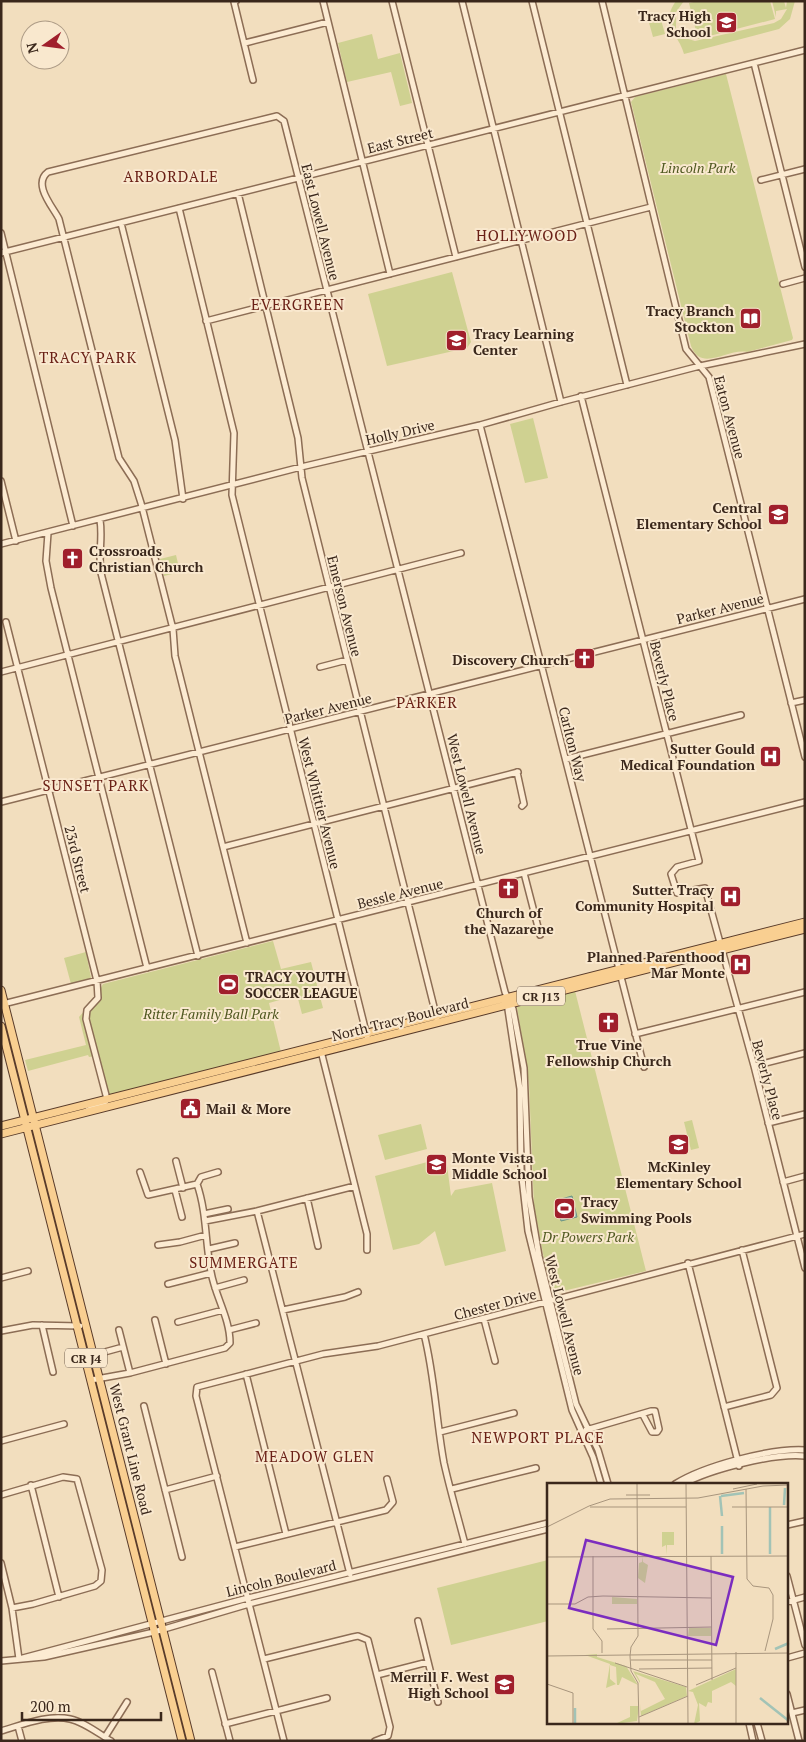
<svg xmlns="http://www.w3.org/2000/svg" width="806" height="1742" viewBox="0 0 806 1742" font-family="'PT Serif',serif">
	<style>
		.green { fill: #cfd191 }
		.water { fill: #a2c3b6; stroke: #689283 }
		.lines { fill: none; stroke-linecap: round; stroke-linejoin: round }
		.minor-casing { stroke: #8c6d55; stroke-width: 8 }
		.major-casing { stroke: #593b2a; stroke-width: 9 }
		.minor { stroke: #fcebd2; stroke-width: 5 }
		.major { stroke: #f9cf91; stroke-width: 7 }
		.labels { text-anchor: middle; dominant-baseline: central; stroke-width: 4; stroke-linejoin: round; paint-order: stroke }
		.shield { fill: #f9e8ce; stroke: #736151; stroke-width: 1 }
		.shield-label { font-size: 12px; font-weight: bold; fill: #3a271b }
		.poi-label { font-size: 14px; font-weight: bold; fill: #3a271b; stroke: #f9e8ce; text-anchor: end }
		.street-label { font-size: 14px; fill: #3a271b; stroke: #f9e8ce }
		.park-label { font-size: 14px; font-style: italic; fill: #4f5820; stroke: #f9e8ce }
		.neighbourhood-label { font-size: 15px; letter-spacing: 1px; fill: #6a2016; stroke: #f9e8ce }
		.inset-river { fill: none; stroke: #a2c3b6; stroke-width: 2.5 }
		.inset-road { fill: none; stroke: #a8957d; stroke-width: 1 }
		.view { fill: #7b2cbf; fill-opacity: 0.15; stroke: #7b2cbf; stroke-width: 2.5 }
		.inset-edge { fill: none; stroke: #3a271b; stroke-width: 2.5 }
	</style>
	<rect width="100%" height="100%" fill="#f2debe"/>
	<path class="green" d="M676 1H684L676 12V28L685 38 695 41 774 23 781 19 787 9 776 11V17L772 1H784L786 8 787 1H795L790 19 779 29 684 54C679 34 659 25 676 1Z
		M698 1H770L775 19 698 39 689 3Z
		M660 16 665 34 653 37 648 19Z
		M372 34 378 59 400 53 412 103 400 106 391 72 347 82 338 43Z
		M726 74 793 338 792 340 747 352C728 348 701 373 691 346L631 102 635 97Z
		M452 272 471 342 467 348 387 366 368 294Z
		M533 418 548 478 525 483 510 424Z
		M176 555 180 572 164 576 160 559Z
		M273 941 281 969 311 962 323 1008 302 1014 297 995 269 1003 281 1052 110 1095 108 1092 103 1093 95 1056 89 1057 88 1055 28 1071 25 1060 86 1045 79 1017 95 999 103 984Z
		M86 952 91 978 71 984 64 958Z
		M575 991 646 1271 555 1293 552 1290 545 1264 534 1206 529 1084 517 1007Z
		M692 1120 699 1148 691 1150 684 1122Z
		M421 1124 427 1149 385 1160 378 1135Z
		M446 1157 451 1196 455 1190 492 1183 506 1251 445 1266 435 1231 419 1244 393 1250 375 1176Z
		M548 1560V1621L451 1645 437 1588Z"/>
	<path class="water" d="M572 1196 577 1217 561 1221 558 1209 571 1206 570 1201 562 1203 561 1199Z"/>
	<g class="lines">
		<defs>
			<path id="minor" d="M236 1 234 2 253 80
				M323 1 390 274
				M392 1 456 257
				M462 1 561 402
				M532 1 627 385
				M602 1 686 349 709 377 805 757
				M245 43 328 22
				M754 63 805 267
				M761 180 805 169
				M238 193 298 438 302 478 437 1019
				M179 208 234 433 232 495 368 1040
				M121 223 175 440 183 499
				M1 233 73 526
				M1 253 805 50
				M783 284 805 278
				M206 321 651 207
				M581 396 699 861 677 867 671 874 677 893 705 888 754 1066 805 1268
				M480 425 644 1067
				M1 481 16 541
				M100 520C103 538 98 555 101 573L198 956
				M48 533 46 561 51 588 147 968
				M1 544 301 467 480 425 561 402 700 366 805 344
				M6 622 97 981 98 998 87 1010 86 1019 107 1099C104 1108 92 1105 86 1112
				M320 667 347 660
				M1 672 461 553
				M791 703 805 700
				M566 759 741 715
				M517 772 524 804 522 806
				M1 802 805 599
				M223 847 518 772
				M524 873 540 935
				M247 943 175 656 173 629 141 503 134 481 119 458 59 219C53 207 32 184 48 172L277 116 284 121 505 992 513 1009 524 1068 529 1197 539 1256 576 1404 598 1450 608 1484
				M507 1003 520 1089 521 1169 528 1231 572 1410 593 1457 601 1484
				M3 1004 805 802
				M635 1034 805 992
				M321 1051 367 1234V1250
				M754 1066 805 1053
				M768 1123 805 1114
				M176 1161 183 1188
				M140 1172 148 1195 197 1184
				M783 1182 805 1176
				M197 1184 201 1177 218 1172
				M175 1190 182 1217
				M307 1198 318 1246
				M257 1211 350 1574
				M204 1214 228 1209
				M205 1221 257 1211 355 1186
				M158 1245 180 1242 206 1235
				M209 1249 235 1243
				M688 1263 739 1466
				M1 1278 28 1271
				M168 1284 211 1273
				M215 1288 244 1280
				M283 1310 345 1297 358 1292
				M484 1319 495 1361
				M155 1320 166 1364
				M178 1322 223 1310
				M42 1325 53 1372
				M119 1330 130 1373
				M229 1330 256 1323
				M1 1331 33 1325 80 1326
				M424 1334C435 1377 436 1420 444 1463 450 1490 458 1517 465 1544
				M101 1353 123 1347
				M246 1374 286 1534
				M91 1380 130 1373 225 1348 230 1343C230 1318 215 1296 211 1272 205 1242 207 1213 197 1184
				M144 1406 182 1557
				M724 1407 771 1395 777 1388 742 1250
				M586 1430 651 1411H655L659 1429 657 1432H652L643 1415
				M440 1432 514 1413
				M1 1441 64 1424
				M675 1484C704 1466 770 1448 805 1450
				M683 1484C711 1469 773 1453 805 1456
				M31 1485 59 1597
				M452 1489 536 1468
				M165 1490 217 1476
				M1 1495 63 1477 77 1479 102 1570 101 1581 95 1586 33 1604 12 1608
				M787 1525 805 1521
				M235 1547 386 1510 393 1502 387 1479
				M1 1563 12 1608 19 1659
				M787 1576 805 1645
				M787 1602 805 1597
				M418 1621 438 1702
				M787 1658 805 1653
				M19 1659 248 1598 548 1523
				M264 1659 353 1637 358 1636 368 1640 390 1727 388 1736 375 1741
				M1 1661 44 1657 154 1632 249 1604 548 1529
				M212 1672 230 1741
				M377 1675 428 1662
				M787 1694 799 1741
				M792 1713 805 1710
				M749 1723 753 1741
				M757 1723 762 1741
				M225 1724 327 1698
				M18 1726 22 1741
				M1 1731C22 1725 48 1714 70 1719 84 1722 98 1733 111 1741
				M105 1737 127 1702
				M284 1741 196 1396 197 1387 323 1354 378 1346 805 1234"/>
			<path id="major" d="M1 990 191 1741
				M1 1026 182 1741
				M1 1126 805 922
				M1 1134 805 929"/>
		</defs>
		<use href="#minor" class="minor-casing"/>
		<use href="#major" class="major-casing"/>
		<use href="#minor" class="minor"/>
		<use href="#major" class="major"/>
	</g>
	<defs>
		<symbol id="school-square" viewBox="-11 -11 22 22"><rect x="-9" y="-9" width="18" height="18" rx="4" fill="#a01f2c" stroke="#f9e8ce"/><path d="M0-5L7-2L0 1L-7-2ZM-4 1L0 2.5L4 1V4Q0 6-4 4Z" fill="#fff"/></symbol>
		<symbol id="library-square" viewBox="-11 -11 22 22"><rect x="-9" y="-9" width="18" height="18" rx="4" fill="#a01f2c" stroke="#f9e8ce"/><path d="M-6-4Q-3-5.5-.7-3.5V5Q-3 3-6 4ZM6-4Q3-5.5 .7-3.5V5Q3 3 6 4Z" fill="#fff"/></symbol>
		<symbol id="church-square" viewBox="-11 -11 22 22"><rect x="-9" y="-9" width="18" height="18" rx="4" fill="#a01f2c" stroke="#f9e8ce"/><path d="M-1.2-6h2.4v3.5h3.3v2.4h-3.3V6h-2.4V-.1h-3.3v-2.4h3.3Z" fill="#fff"/></symbol>
		<symbol id="hospital-square" viewBox="-11 -11 22 22"><rect x="-9" y="-9" width="18" height="18" rx="4" fill="#a01f2c" stroke="#f9e8ce"/><path d="M-5-5h3v3.5h4V-5h3V5h-3V1.5h-4V5h-3Z" fill="#fff"/></symbol>
		<symbol id="stadium-square" viewBox="-11 -11 22 22"><rect x="-9" y="-9" width="18" height="18" rx="4" fill="#a01f2c" stroke="#f9e8ce"/><path d="M0-5a6.5 5 0 1 0 0 10a6.5 5 0 1 0 0-10ZM-3.5-1.8h7v3.6h-7Z" fill="#fff"/></symbol>
		<symbol id="civic-square" viewBox="-11 -11 22 22"><rect x="-9" y="-9" width="18" height="18" rx="4" fill="#a01f2c" stroke="#f9e8ce"/><path d="M-.6-6.5H3V-4.5H.6V-3L4-1V1h2V6H-6V1h2V-1L-.6-3ZM-1.2 2.5V6h2.4V2.5Z" fill="#fff"/></symbol>
	</defs>
	<g fill-rule="evenodd">
		<use href="#school-square" x="714" y="10" width="25" height="25"/>
		<use href="#library-square" x="738" y="306" width="25" height="25"/>
		<use href="#school-square" x="444" y="328" width="25" height="25"/>
		<use href="#school-square" x="766" y="502" width="25" height="25"/>
		<use href="#church-square" x="60" y="546" width="25" height="25"/>
		<use href="#church-square" x="572" y="646" width="25" height="25"/>
		<use href="#hospital-square" x="758" y="744" width="25" height="25"/>
		<use href="#church-square" x="496" y="876" width="25" height="25"/>
		<use href="#hospital-square" x="718" y="884" width="25" height="25"/>
		<use href="#hospital-square" x="728" y="952" width="25" height="25"/>
		<use href="#stadium-square" x="216" y="972" width="25" height="25"/>
		<use href="#church-square" x="596" y="1010" width="25" height="25"/>
		<use href="#civic-square" x="178" y="1096" width="25" height="25"/>
		<use href="#school-square" x="666" y="1132" width="25" height="25"/>
		<use href="#school-square" x="424" y="1152" width="25" height="25"/>
		<use href="#stadium-square" x="552" y="1196" width="25" height="25"/>
		<use href="#school-square" x="492" y="1672" width="25" height="25"/>
	</g>
	<g class="labels">
		<g class="shield">
			<rect x="517" y="986.5" width="48" height="19" rx="4"/>
			<rect x="65" y="1348.5" width="42" height="19" rx="4"/>
		</g>
		<g class="shield-label">
			<text x="541" y="996">CR J13</text>
			<text x="86" y="1358">CR J4</text>
		</g>
		<g class="poi-label">
			<text x="711" y="15">Tracy High<tspan x="711" dy="16">School</tspan></text>
			<text x="734" y="310">Tracy Branch<tspan x="734" dy="16">Stockton</tspan></text>
			<text x="473" y="333" text-anchor="start">Tracy Learning<tspan x="473" dy="16">Center</tspan></text>
			<text x="762" y="507">Central<tspan x="762" dy="16">Elementary School</tspan></text>
			<text x="89" y="550" text-anchor="start">Crossroads<tspan x="89" dy="16">Christian Church</tspan></text>
			<text x="569" y="659">Discovery Church</text>
			<text x="755" y="748">Sutter Gould<tspan x="755" dy="16">Medical Foundation</tspan></text>
			<text x="714" y="889">Sutter Tracy<tspan x="714" dy="16">Community Hospital</tspan></text>
			<text x="509" y="912" text-anchor="middle">Church of<tspan x="509" dy="16">the Nazarene</tspan></text>
			<text x="725" y="956">Planned Parenthood<tspan x="725" dy="16">Mar Monte</tspan></text>
			<text x="245" y="976" text-anchor="start">TRACY YOUTH<tspan x="245" dy="16">SOCCER LEAGUE</tspan></text>
			<text x="609" y="1044" text-anchor="middle">True Vine<tspan x="609" dy="16">Fellowship Church</tspan></text>
			<text x="206" y="1108" text-anchor="start">Mail &amp; More</text>
			<text x="452" y="1157" text-anchor="start">Monte Vista<tspan x="452" dy="16">Middle School</tspan></text>
			<text x="679" y="1166" text-anchor="middle">McKinley<tspan x="679" dy="16">Elementary School</tspan></text>
			<text x="581" y="1201" text-anchor="start">Tracy<tspan x="581" dy="16">Swimming Pools</tspan></text>
			<text x="489" y="1676">Merrill F. West<tspan x="489" dy="16">High School</tspan></text>
		</g>
		<g class="street-label">
			<text transform="translate(400 140) rotate(-14)">East Street</text>
			<text transform="translate(321 222) rotate(76)">East Lowell Avenue</text>
			<text transform="translate(730 417) rotate(75)">Eaton Avenue</text>
			<text transform="translate(400 432) rotate(-13)">Holly Drive</text>
			<text transform="translate(345 606) rotate(76)">Emerson Avenue</text>
			<text transform="translate(720 608) rotate(-14)">Parker Avenue</text>
			<text transform="translate(665 681) rotate(76)">Beverly Place</text>
			<text transform="translate(328 708) rotate(-14)">Parker Avenue</text>
			<text transform="translate(573 744) rotate(76)">Carlton Way</text>
			<text transform="translate(467 794) rotate(76)">West Lowell Avenue</text>
			<text transform="translate(320 803) rotate(76)">West Whittier Avenue</text>
			<text transform="translate(78 859) rotate(76)">23rd Street</text>
			<text transform="translate(400 893) rotate(-14)">Bessle Avenue</text>
			<text transform="translate(400 1019) rotate(-14)">North Tracy Boulevard</text>
			<text transform="translate(768 1080) rotate(75)">Beverly Place</text>
			<text transform="translate(495 1304) rotate(-15)">Chester Drive</text>
			<text transform="translate(565 1315) rotate(76)">West Lowell Avenue</text>
			<text transform="translate(131 1449) rotate(76)">West Grant Line Road</text>
			<text transform="translate(281 1578) rotate(-14)">Lincoln Boulevard</text>
		</g>
		<g class="park-label">
			<text x="698" y="167">Lincoln Park</text>
			<text x="211" y="1013">Ritter Family Ball Park</text>
			<text x="588" y="1236">Dr Powers Park</text>
		</g>
		<g class="neighbourhood-label">
			<text x="171" y="176">ARBORDALE</text>
			<text x="527" y="235">HOLLYWOOD</text>
			<text x="298" y="304">EVERGREEN</text>
			<text x="88" y="357">TRACY PARK</text>
			<text x="427" y="702">PARKER</text>
			<text x="96" y="785">SUNSET PARK</text>
			<text x="244" y="1262">SUMMERGATE</text>
			<text x="538" y="1437">NEWPORT PLACE</text>
			<text x="315" y="1456">MEADOW GLEN</text>
		</g>
	</g>
	<g transform="translate(547 1483)">
		<rect width="241" height="241" fill="#f2debe"/>
		<path d="M115 49H127V62H120V72L119 62 115 64ZM96 74V79L101 82 98 100 91 95 92 80 95 79ZM65 114 90 116V121H65ZM164 145V153H141L142 145ZM50 171V174L79 183 91 202 75 194 72 202H70L69 184 63 182V196L69 201 59 205 63 181 38 172ZM189 186V218V203L184 199 165 208V220L161 219 159 224 152 220 153 238 147 241 151 222 146 209 141 208ZM86 188 139 204 140 213 94 233 93 221 94 228 118 216 108 199 89 191 93 198V210V200ZM83 223H92L90 238 68 241 83 234Z" fill="#cfd191"/>
		<path class="inset-river" d="M173 13 175 33M174 13 197 10M237 22 238 5M223 24V71M175 43V71M228 166 242 160M213 215 242 238M28 225V241"/>
		<path class="inset-road" d="M90 0 91 153 84 164 83 173 84 188 91 200 92 241M139 0 141 241M186 6 210 1M199 6 200 96 206 103 222 105 226 112V136L218 168M79 12H103M43 24H139M185 24H242M0 44 42 23 63 16 151 15 216 3 242 2M46 73V146L55 158V170M164 73 165 197M0 74 242 73M0 121H28L41 114 56 113 164 115M60 146 165 144M189 169V241M0 173 242 170M84 177H165M68 180 140 204M92 186 165 185M0 201 26 210M149 202 189 185M92 234 141 213M26 241V210"/>
		<path class="view" d="M39 57 186 94 169 162 22 125Z"/>
		<rect width="241" height="241" class="inset-edge"/>
	</g>
	<rect width="806" height="1742" fill="none" stroke="#3a271b" stroke-width="5"/>
	<g transform="translate(45 45) rotate(256)"><circle r="24" fill="#f9e8ce" stroke="#ad9b86"/>
	<path d="M0-4L9 19L0 12L-9 19Z" fill="#a01f2c"/>
	<text y="-8" font-size="14" font-weight="bold" text-anchor="middle" fill="#3a271b">N</text>
	</g>
	<path d="M22 1712v8h139v-8" fill="none" stroke="#3a271b" stroke-width="2.5"/>
	<text x="30" y="1712" font-size="15" fill="#3a271b" stroke="#f9e8ce" stroke-width="4" paint-order="stroke">200 m</text>
</svg>
